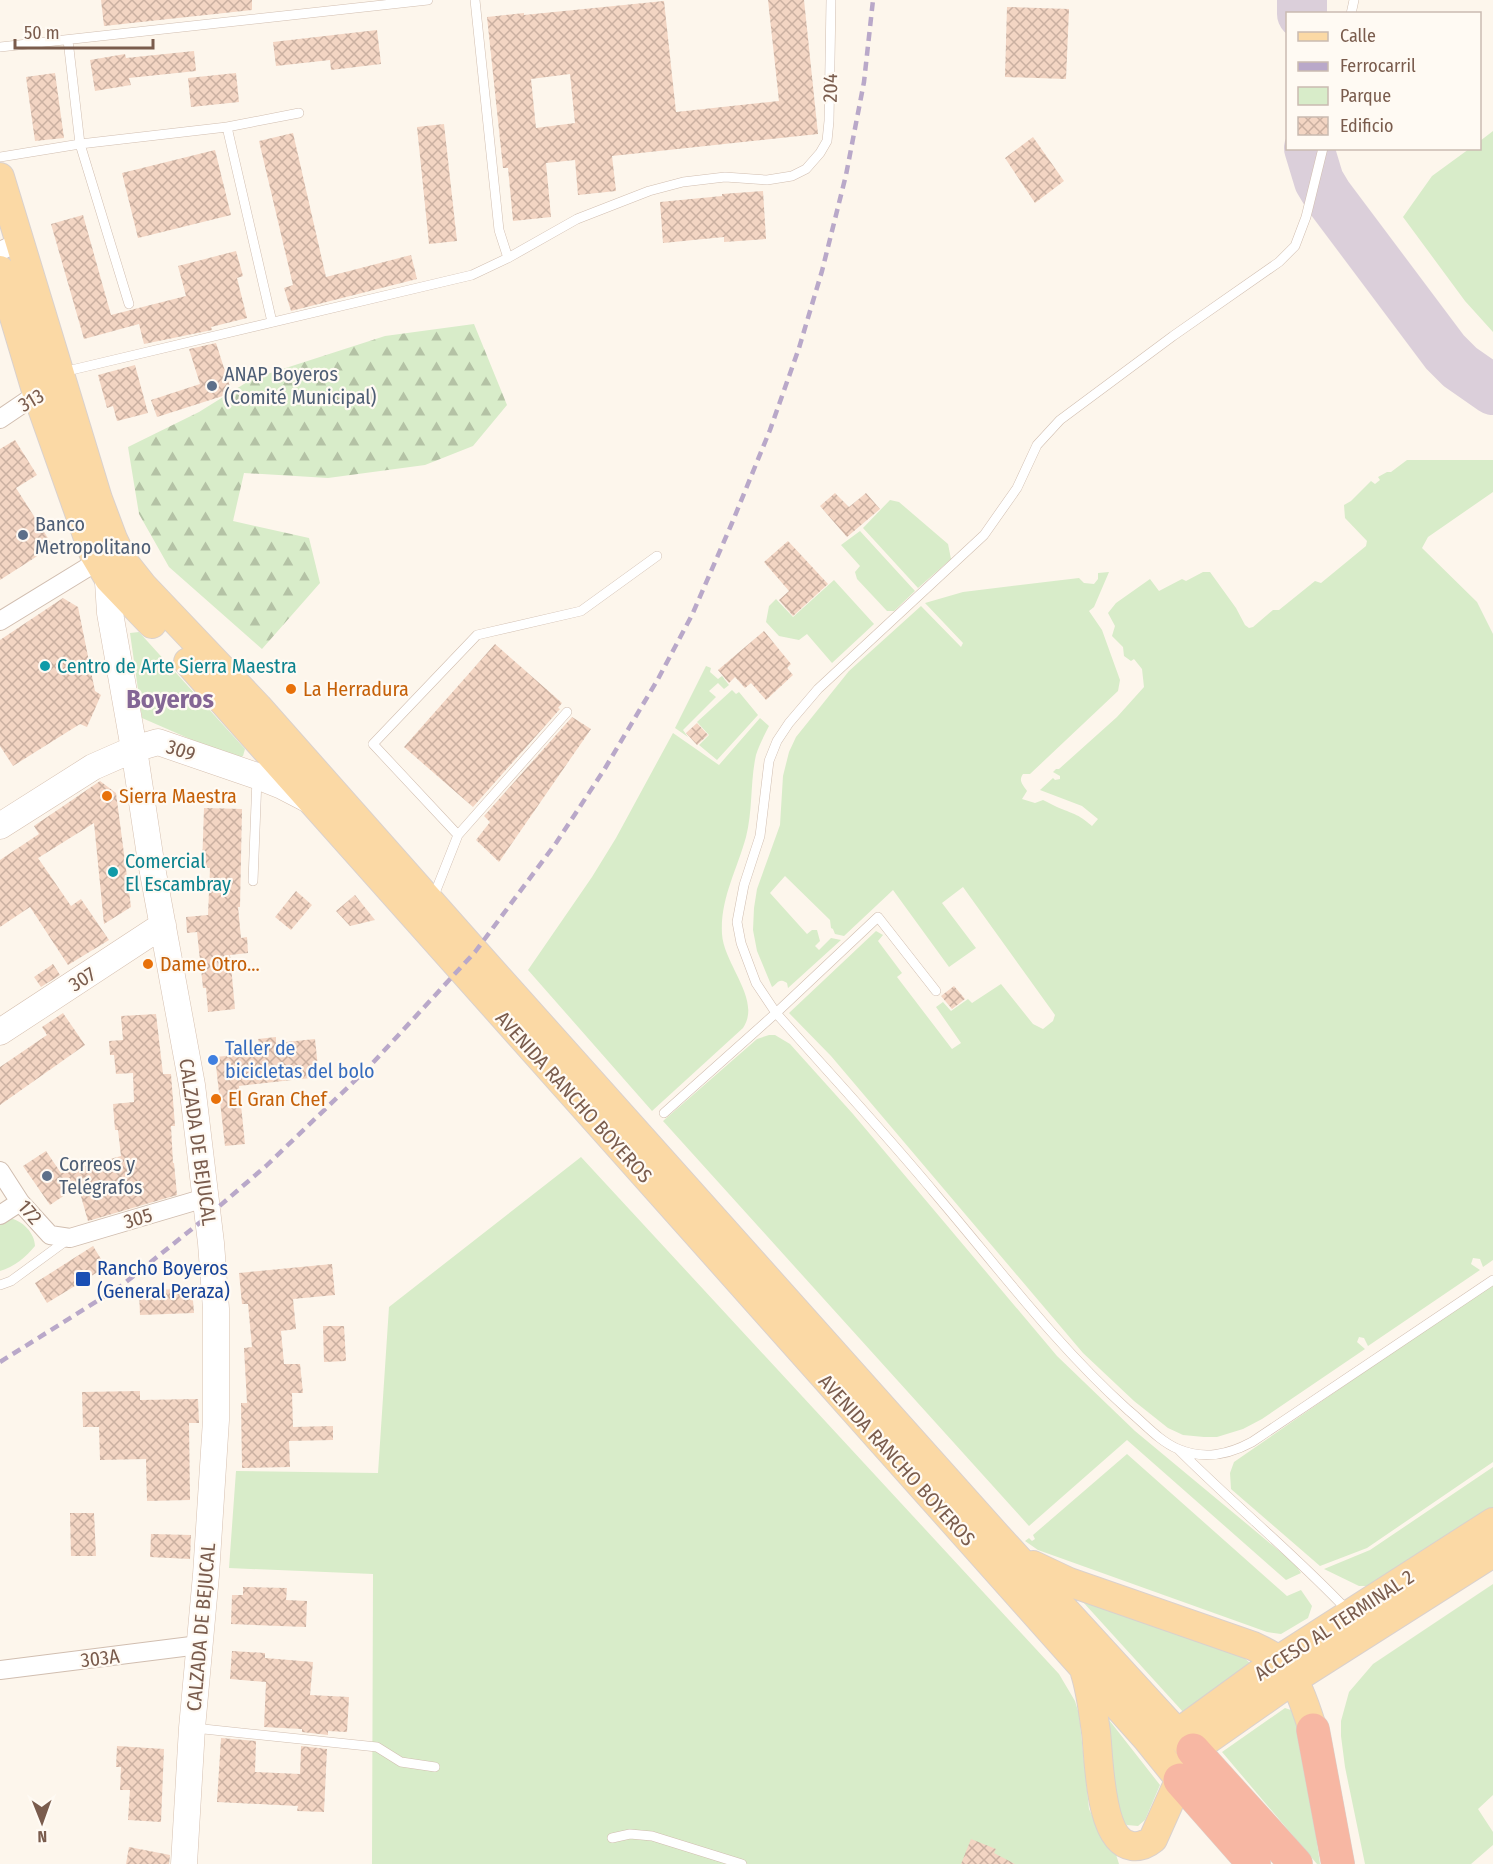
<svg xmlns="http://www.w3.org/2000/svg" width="1493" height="1864" viewBox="0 0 1493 1864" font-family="'Fira Sans Condensed',sans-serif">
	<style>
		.green { fill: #d8ecc9 }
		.forest { fill: url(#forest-firs) }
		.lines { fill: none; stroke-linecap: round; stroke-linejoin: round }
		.taxiway { stroke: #dbcfda; stroke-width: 50 }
		.building { fill: url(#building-cross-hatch); fill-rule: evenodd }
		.lane-casing { stroke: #d1beb0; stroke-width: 10 }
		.street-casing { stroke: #d1beb0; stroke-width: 20 }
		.secondary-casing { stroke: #d6c0b0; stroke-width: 27 }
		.primary-casing { stroke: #dad1cd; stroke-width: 30 }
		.highway-casing { stroke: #dad1cd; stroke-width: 34 }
		.lane { stroke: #fff; stroke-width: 9 }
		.street { stroke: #fff; stroke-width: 18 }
		.secondary { stroke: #fff; stroke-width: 26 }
		.primary { stroke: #fbd9a5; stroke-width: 28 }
		.highway { stroke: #f7b7a3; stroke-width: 33 }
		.rail { stroke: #b9a8c9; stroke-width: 4.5; stroke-dasharray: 9 6; stroke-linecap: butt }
		.service-dot { fill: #5c6f8a; stroke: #fffaf3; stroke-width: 2 }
		.culture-dot { fill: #0f9aa8; stroke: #fffaf3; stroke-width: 2 }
		.food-dot { fill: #e8710a; stroke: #fffaf3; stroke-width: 2 }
		.shop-dot { fill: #3f7fe0; stroke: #fffaf3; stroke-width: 2 }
		.transit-dot { fill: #1a4fb4; stroke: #fffaf3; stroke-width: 2 }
		.labels { text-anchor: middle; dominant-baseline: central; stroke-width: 4.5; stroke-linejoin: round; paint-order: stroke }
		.street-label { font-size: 20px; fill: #7a5c4d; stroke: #fffaf3 }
		.service-label { font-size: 20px; fill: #4e5e75; stroke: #fffaf3; text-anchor: start }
		.culture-label { font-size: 20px; fill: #0d838f; stroke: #fffaf3; text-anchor: start }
		.food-label { font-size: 20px; fill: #c56008; stroke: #fffaf3; text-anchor: start }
		.shop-label { font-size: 20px; fill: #366cbe; stroke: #fffaf3; text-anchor: start }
		.transit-label { font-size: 20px; fill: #164399; stroke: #fffaf3; text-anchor: start }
		.district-label { font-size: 26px; font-weight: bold; fill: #846695; stroke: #fffaf3 }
	</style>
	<defs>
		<pattern id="forest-firs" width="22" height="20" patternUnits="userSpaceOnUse" patternTransform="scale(1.5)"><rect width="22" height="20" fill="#d8ecc9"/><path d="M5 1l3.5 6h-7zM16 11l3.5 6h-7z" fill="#b4c2a5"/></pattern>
		<pattern id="building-cross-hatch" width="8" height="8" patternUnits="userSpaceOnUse" patternTransform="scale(1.5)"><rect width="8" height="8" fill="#f3d5c3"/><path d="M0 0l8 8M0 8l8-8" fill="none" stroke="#cab0a1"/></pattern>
	</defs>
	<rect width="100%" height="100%" fill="#fdf6ec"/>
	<path class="green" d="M1493 131V332L1465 301 1403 217 1432 176 1469 149 1480 148V141Z
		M1407 460H1493V492L1428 537 1422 548 1477 602 1493 634V1260L1483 1267 1480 1259 1473 1258 1471 1264 1480 1270 1368 1346 1364 1338 1359 1337 1357 1342 1365 1349 1262 1419 1243 1429 1217 1437H1204L1183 1435 1168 1428 1134 1401 1083 1353 831 1056 789 1013 876 931 883 935 878 941 902 973 897 977 952 1049 961 1043 936 1007 943 1002 951 1011 968 999 972 1003 1001 984 1033 1024 1043 1029 1053 1021 1055 1015 963 887 942 903 976 948 949 967 893 890 844 936 835 934 833 929 831 928 830 920 785 876 770 893 807 934 812 930H817L820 941 815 946 819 950 831 938 841 940 788 988 787 983C778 977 777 985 772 987L757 951 753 930 754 908 757 889 780 825 783 776 789 752 796 737 849 671 921 606 961 647 963 643 925 603 963 592 1079 578 1084 583 1094 584 1098 579V573L1109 572 1094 607 1089 611 1102 630 1120 680 1118 691 1030 774H1023C1018 781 1023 785 1027 791L1022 799 1035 803 1043 800C1048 802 1052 805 1057 807 1073 814 1077 813 1092 826L1098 819 1082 806 1040 790 1053 778 1055 780 1060 779V776L1053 772 1056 769H1059L1117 717 1144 687 1142 669 1134 659 1131 661 1124 656 1123 647 1112 636 1115 626 1108 613 1116 603 1150 579 1159 591 1182 579 1186 581 1203 572H1210L1236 608 1245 625 1249 628 1253 627 1273 610H1279L1315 581 1321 583 1366 546 1367 541 1345 518 1344 505 1351 501 1371 481 1375 484 1380 480 1378 477 1387 472H1391Z
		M890 500 899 502 948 544 951 559 918 588 863 528Z
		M860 531 915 591 894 611H887L857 579 855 572 860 566 841 545Z
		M834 580 874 624 832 663 807 634 799 640 779 636 766 622 769 606 776 599 793 617Z
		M139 632 245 749 243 756 236 759 142 718 130 633Z
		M706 666 711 668 710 672 718 679 722 676 729 685 724 689 718 683 709 691 716 697 683 730 688 737 675 728Z
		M732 690 736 694 739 692 758 715 717 760 699 745 709 735 697 722Z
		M760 718 769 726C764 736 759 745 756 755 750 782 753 810 746 837 737 870 720 899 722 934 724 965 762 1000 743 1028L652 1111 528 970 592 877 616 838 673 733 719 765Z
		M769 1035H775L790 1044 853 1114 1057 1356 1135 1431 1295 1564 1301 1573 1286 1580 1127 1440 1029 1526 663 1121 757 1039Z
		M581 1157 1059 1674 1075 1701 1079 1714 1089 1809 1100 1832 1113 1845 1119 1864H372L373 1574 229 1568 236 1471 378 1473 389 1307Z
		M9 1218C22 1220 35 1233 35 1246 26 1257 14 1267 0 1271V1224Z
		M1493 1283V1462L1367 1548 1320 1566 1231 1489 1230 1473 1234 1462Z
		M1127 1454 1287 1596 1301 1590 1312 1606 1308 1618 1281 1634 1267 1632 1038 1550 1025 1541 1029 1538 1032 1541 1035 1539 1033 1535Z
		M1493 1467V1512L1375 1586H1359L1324 1569 1370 1550Z
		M1493 1584V1795L1478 1809 1493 1832V1845L1471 1864H1365L1345 1767 1341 1736V1721L1349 1692 1373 1664Z
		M1083 1602 1242 1656 1250 1663 1184 1713Z
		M1285 1708 1294 1711 1300 1721 1320 1864H1317L1222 1752Z
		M1102 1711 1160 1785 1145 1820 1138 1826 1127 1825 1118 1818Z"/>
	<path class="forest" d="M474 324 507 405 473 446 425 465 328 478 244 473 233 521 309 538 320 583 262 649 169 567 139 514 128 447 199 412 252 379 385 336Z"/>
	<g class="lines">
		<path class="taxiway" d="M1302 0V14
			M1309 148 1319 181 1328 196 1445 352 1460 367 1493 390"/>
	</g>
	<path class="building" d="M101 0H252V10L104 26Z
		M768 0H804L818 134 612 156 616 191 578 195 575 160 546 163 551 217 513 221 508 168H503L487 17 524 13V15L664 1 676 112 779 101ZM570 74 575 123 536 128 531 79Z
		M1007 7 1069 9 1066 79 1005 77Z
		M377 30 381 64 331 70 330 60 276 66 273 42Z
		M194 51 196 71 129 78 131 85 95 91 90 60 125 54 126 58Z
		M55 73 64 138 35 141 26 77Z
		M236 73 239 102 191 107 188 78Z
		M444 124 457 241 429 244 417 127Z
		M293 133 326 277 411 255 417 279 291 311 284 288 293 285 259 141Z
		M1033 137 1064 181 1035 203 1005 158Z
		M215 150 231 215 138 238 122 173Z
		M763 191 766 239 724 242V237L663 243 660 202 722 196V194Z
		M83 215 111 315 186 296 178 266 236 251 243 276 237 278 247 318 211 327 212 330 144 344 139 324 84 339 51 224Z
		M216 343 232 393 157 417 151 400 200 384 189 349Z
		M135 365 148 413 117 421 113 406 107 408 98 375Z
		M15 440 37 475 16 488 53 546 0 580V449Z
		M835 493 849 507 866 493 880 509 847 537 820 506Z
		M788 541 828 584 793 616 779 600 789 591 764 562Z
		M63 598 78 607 95 691 101 695 87 727 80 724 13 766 0 746V640Z
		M764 631 791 664 787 668 793 675 766 700 751 683 745 688 735 677 729 683 718 670Z
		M495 644 562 703 558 708 560 709 473 807 404 747Z
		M572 717 591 729 499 862 476 840 490 822 484 816Z
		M697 723 708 735 697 745 686 733Z
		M100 781 116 793 131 907 104 924 94 823 38 858 71 906 81 899 109 940 68 965 30 907 0 927V860L39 834 34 826Z
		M204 808 242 809 240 907H238L241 938 247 937 248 953 230 955 235 1009 208 1012 206 988H203L197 932 187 933 186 917 208 915 210 868 202 867Z
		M296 891 312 905 291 930 275 917Z
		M355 895 375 920 350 926 336 911Z
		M53 964 60 975 41 987 34 977Z
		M954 986 965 999 952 1009 941 996Z
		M63 1013 85 1045 0 1105V1067L47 1035 42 1027Z
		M156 1014 163 1074H171L175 1126H171L173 1163H174L177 1195 88 1221 78 1186 50 1205 23 1166 46 1151 61 1173 121 1156 118 1130H115L113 1104 134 1102 133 1073 116 1074 114 1055H110L109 1041 123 1040 121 1016Z
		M276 1037V1043L315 1039 319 1077 239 1086 245 1144 225 1146 215 1057 260 1053 258 1039Z
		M93 1246 106 1267 47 1303 35 1283Z
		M332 1264 335 1295 293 1299 296 1329 281 1331 284 1364H300L303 1393H292L293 1427 333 1426V1440L289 1441 290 1467 242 1468 241 1403H247L244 1348 252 1347 248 1304H242L239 1273Z
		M192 1288 194 1313 140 1315 139 1291Z
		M323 1326H344L346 1361 324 1362Z
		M140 1391V1400L198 1399 199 1423H189L190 1500 147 1501 146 1459 100 1460 99 1427H83L82 1392Z
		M70 1513H94L96 1556H71Z
		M151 1534 191 1535 190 1559 150 1557Z
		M243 1587 287 1588 286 1600 307 1601 306 1627 231 1624 232 1595H243Z
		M232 1651 265 1653V1658L313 1662 310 1695 349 1697 347 1732 328 1731V1735L302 1732V1729L264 1727 266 1682 230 1679Z
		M221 1738 256 1741 255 1772 300 1774 301 1746 327 1749 324 1812 297 1811 298 1806 217 1802Z
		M117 1746 164 1749 161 1822 128 1820 130 1790H120L121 1767H116Z
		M971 1839 996 1849 994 1853 1015 1864H961Z
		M129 1847 170 1855 169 1864H126Z"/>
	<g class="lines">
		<defs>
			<path id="lane" d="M1351 14 1354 0
				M68 40 80 144 129 304
				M0 47 428 0
				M227 127 272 322
				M1323 148 1306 217 1295 246 1279 262 1173 336 1060 420 1037 445 1017 488 984 535 818 689 789 723 777 741 769 761 760 836 744 885 737 922 741 943 756 983 776 1013C830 1074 886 1134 938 1197 1000 1270 1057 1346 1128 1410 1144 1423 1159 1441 1178 1449 1204 1460 1228 1455 1252 1442L1493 1280
				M0 157 80 144 227 127 299 113
				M508 258 577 219 649 191 683 182 725 177 767 180 792 176 806 169 820 153 827 141 829 121 831 0
				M63 372 472 275 508 258 499 230 475 0
				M458 835 373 744 477 635 581 611 657 556
				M253 881 257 778
				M433 898 458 835 567 712
				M664 1113 776 1013 878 917 936 991
				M0 1285 11 1281 67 1240
				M1179 1450C1234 1505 1294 1554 1347 1610
				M194 1728 377 1747 401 1762 435 1767
				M612 1838 630 1834 652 1836 742 1864"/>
			<path id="street" d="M0 251 19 242
				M0 419 37 394 44 391
				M0 621 98 561
				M0 1171 20 1202 50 1235 70 1238 205 1198
				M0 1215 20 1202
				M0 1670 199 1645"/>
			<path id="secondary" d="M107 566 110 613 134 749 151 862 192 1085 211 1243 216 1309V1420L206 1575 192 1728 184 1864
				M0 826 93 767 134 749 158 742 257 776 282 786 309 800
				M0 1032 163 925"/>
			<path id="primary" d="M0 177 98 499 113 539 124 562 143 586 258 707 475 952 997 1536 1193 1750
				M0 270 37 394 93 552 109 579 152 624
				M188 662 1147 1739 1180 1780
				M1033 1565 1069 1582 1253 1646C1261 1650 1271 1654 1278 1660 1296 1675 1306 1708 1313 1730
				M1085 1673C1091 1692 1093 1712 1096 1732 1099 1757 1099 1842 1132 1846 1140 1847 1147 1844 1153 1839L1187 1763
				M1179 1732 1278 1660 1493 1522
				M1193 1750 1293 1680 1493 1553"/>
			<path id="highway" d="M1313 1730 1338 1864
				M1193 1750 1296 1864
				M1180 1780 1254 1864"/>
		</defs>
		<use href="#lane" class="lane-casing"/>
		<use href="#street" class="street-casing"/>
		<use href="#secondary" class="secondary-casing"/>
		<use href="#primary" class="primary-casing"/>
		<use href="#highway" class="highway-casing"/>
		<use href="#lane" class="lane"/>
		<use href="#street" class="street"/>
		<use href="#secondary" class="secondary"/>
		<use href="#primary" class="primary"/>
		<use href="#highway" class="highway"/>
		<path class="rail" d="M0 1362 121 1286 208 1216 266 1166 369 1067 475 952 556 843 604 770 658 679 692 615 732 523 770 430 799 348 822 271 846 175 864 82 873 0"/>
	</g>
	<g class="service-dot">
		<circle cx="212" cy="386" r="6"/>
		<circle cx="23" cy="535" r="6"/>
		<circle cx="47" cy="1176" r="6"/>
	</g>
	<g class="culture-dot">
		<circle cx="45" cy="666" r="6"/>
		<circle cx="113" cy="872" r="6"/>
	</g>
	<g class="food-dot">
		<circle cx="291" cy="689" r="6"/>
		<circle cx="107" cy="796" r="6"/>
		<circle cx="148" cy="964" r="6"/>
		<circle cx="216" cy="1099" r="6"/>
	</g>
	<circle class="shop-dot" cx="213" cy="1060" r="6"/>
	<rect class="transit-dot" x="75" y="1271" width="16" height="16" rx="3"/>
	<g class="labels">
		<g class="street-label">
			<text transform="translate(830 88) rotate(-89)">204</text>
			<text transform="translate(31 400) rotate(-30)">313</text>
			<text transform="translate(181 750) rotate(18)">309</text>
			<text transform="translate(82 979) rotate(-33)">307</text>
			<text transform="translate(574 1097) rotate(48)">AVENIDA RANCHO BOYEROS</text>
			<text transform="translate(198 1142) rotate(82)">CALZADA DE BEJUCAL</text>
			<text transform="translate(30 1212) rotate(49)">172</text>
			<text transform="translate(138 1218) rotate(-16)">305</text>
			<text transform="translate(897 1460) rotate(48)">AVENIDA RANCHO BOYEROS</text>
			<text transform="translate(1334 1625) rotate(-33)">ACCESO AL TERMINAL 2</text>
			<text transform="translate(201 1627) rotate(-85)">CALZADA DE BEJUCAL</text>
			<text transform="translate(100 1658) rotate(-7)">303A</text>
		</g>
		<g class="service-label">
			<text x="224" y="374">ANAP Boyeros<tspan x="224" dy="23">(Comité Municipal)</tspan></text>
			<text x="35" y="524">Banco<tspan x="35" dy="23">Metropolitano</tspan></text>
			<text x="59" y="1164">Correos y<tspan x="59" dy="23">Telégrafos</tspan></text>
		</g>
		<g class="culture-label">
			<text x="57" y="666">Centro de Arte Sierra Maestra</text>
			<text x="125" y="861">Comercial<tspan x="125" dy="23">El Escambray</tspan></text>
		</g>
		<g class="food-label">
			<text x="303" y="689">La Herradura</text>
			<text x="119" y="796">Sierra Maestra</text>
			<text x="160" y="964">Dame Otro...</text>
			<text x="228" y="1099">El Gran Chef</text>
		</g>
		<g class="shop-label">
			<text x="225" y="1048">Taller de<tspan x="225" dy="23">bicicletas del bolo</tspan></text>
		</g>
		<g class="transit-label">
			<text x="97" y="1268">Rancho Boyeros<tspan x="97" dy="23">(General Peraza)</tspan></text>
		</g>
		<g class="district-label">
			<text x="170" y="699">Boyeros</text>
		</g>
	</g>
	<rect x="1286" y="12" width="195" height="138" fill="#fffaf3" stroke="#cabbb1" stroke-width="1.5"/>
	<rect x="1298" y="32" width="30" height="9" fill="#fbd9a5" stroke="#cabbb1" stroke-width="1.5"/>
	<text x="1340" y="42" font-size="18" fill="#7a5c4d">Calle</text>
	<rect x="1298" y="62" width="30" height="9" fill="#b9a8c9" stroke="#cabbb1" stroke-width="1.5"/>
	<text x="1340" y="72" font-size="18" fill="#7a5c4d">Ferrocarril</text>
	<rect x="1298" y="87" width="30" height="18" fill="#d8ecc9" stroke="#cabbb1" stroke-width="1.5"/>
	<text x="1340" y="102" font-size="18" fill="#7a5c4d">Parque</text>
	<rect x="1298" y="117" width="30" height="18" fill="url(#building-cross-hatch)" stroke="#cabbb1" stroke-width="1.5"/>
	<text x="1340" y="132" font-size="18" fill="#7a5c4d">Edificio</text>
	<g transform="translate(42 1822) rotate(179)" stroke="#fffaf3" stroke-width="4.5" paint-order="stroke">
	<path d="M0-4.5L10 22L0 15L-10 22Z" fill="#7a5c4d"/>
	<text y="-9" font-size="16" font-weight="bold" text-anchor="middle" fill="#7a5c4d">N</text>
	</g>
	<path d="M15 39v9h138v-9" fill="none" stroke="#7a5c4d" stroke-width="3"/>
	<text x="24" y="39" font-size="18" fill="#7a5c4d" stroke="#fffaf3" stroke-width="4.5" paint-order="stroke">50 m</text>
</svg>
